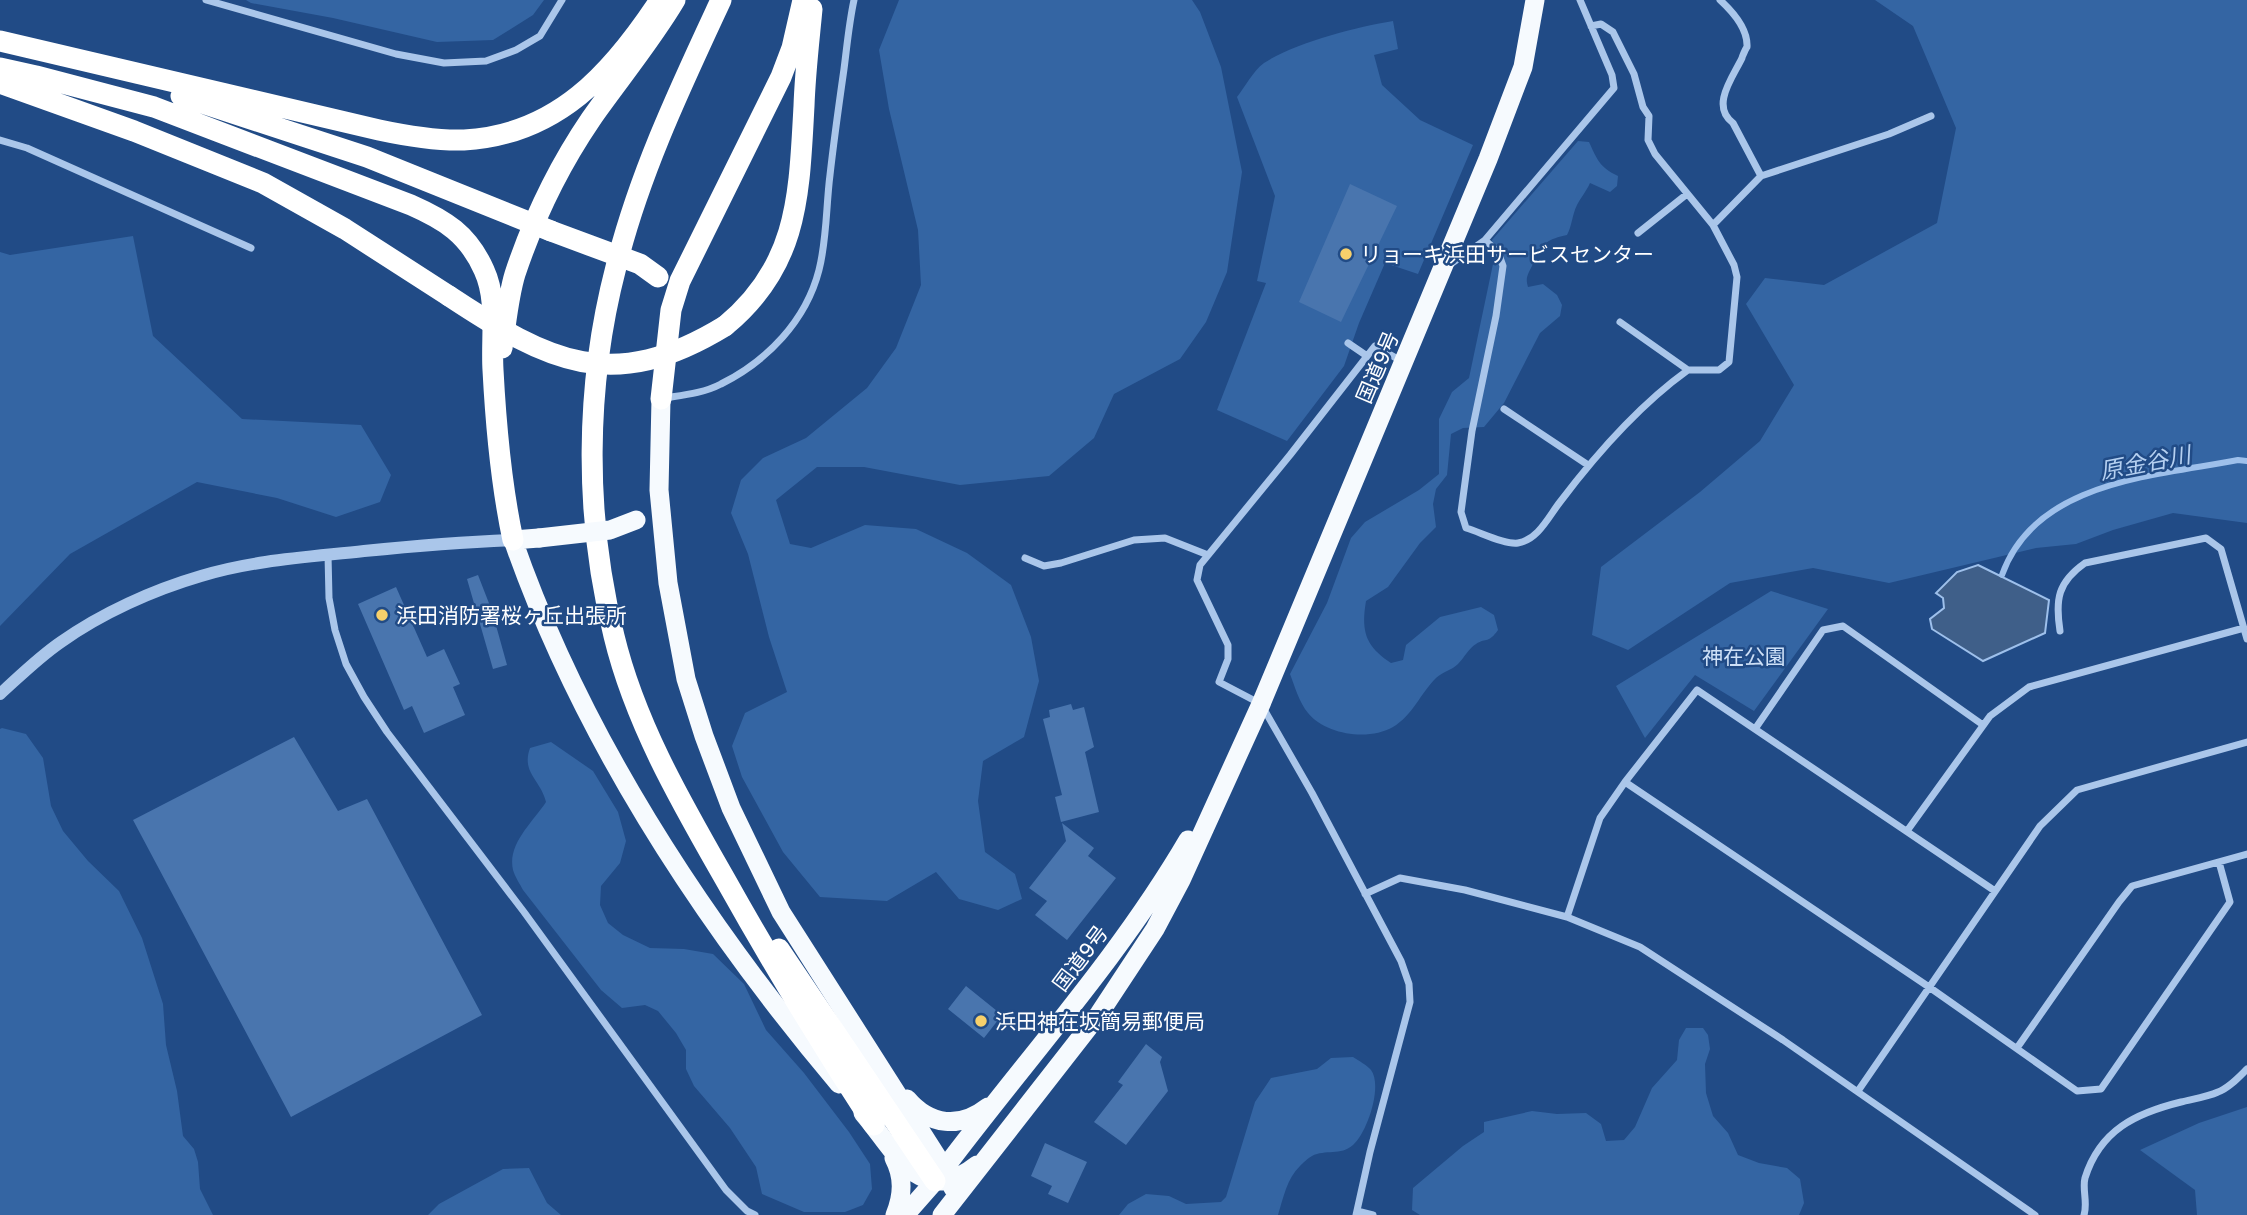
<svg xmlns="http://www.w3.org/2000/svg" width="2247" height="1215" viewBox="0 0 2247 1215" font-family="'Golos Text','Noto Sans JP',sans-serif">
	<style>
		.green { fill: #3465a3 }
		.water { fill: #3f5f89; stroke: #9ec0eb; stroke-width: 2 }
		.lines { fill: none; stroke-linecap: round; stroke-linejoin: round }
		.stream { stroke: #9ec0eb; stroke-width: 6 }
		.building { fill: #4975ae }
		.minor { stroke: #aac6ea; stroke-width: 7 }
		.tertiary { stroke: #aac6ea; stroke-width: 12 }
		.trunk { stroke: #f6fafe; stroke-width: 19 }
		.motorway { stroke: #fff; stroke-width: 21 }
		.trunk-bridge { stroke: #f6fafe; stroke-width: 19 }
		.motorway-bridge { stroke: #fff; stroke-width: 21 }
		.poi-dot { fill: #f7d06b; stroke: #214b86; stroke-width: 2.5 }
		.labels { text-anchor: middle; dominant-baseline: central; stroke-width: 5; stroke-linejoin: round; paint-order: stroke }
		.poi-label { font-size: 21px; fill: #fff; stroke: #214b86; text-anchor: start }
		.street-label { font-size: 21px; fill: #fff; stroke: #214b86 }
		.park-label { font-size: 21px; fill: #cee0f7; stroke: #214b86 }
		.water-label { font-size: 23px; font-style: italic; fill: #b5d0f1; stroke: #214b86 }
	</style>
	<rect width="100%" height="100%" fill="#214b86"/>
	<path class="green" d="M246 0H544L533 15 493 40 437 42 333 18 251 3Z
		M899 0H1192L1200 12 1221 67 1242 172 1227 272 1206 322 1180 359 1114 394 1094 438 1049 476 960 485 864 467H817L776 500 790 544 811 548 865 525 916 529 967 553 1011 585 1031 637 1039 681 1024 737 983 761 978 801 985 852 1015 874 1022 899 998 910 959 899 936 872 887 901 820 897 783 852 742 777 732 746 745 713 787 692 769 637 748 554 731 513 741 480 763 458 806 438 867 388 896 348 921 285 918 230 889 109 879 50Z
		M1875 0H2247V523L2173 513 2113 530 2076 544 2036 548 1889 583 1813 568 1730 583 1628 650 1592 635 1601 567 1700 492 1760 441 1794 385 1746 304 1765 278 1824 285 1937 223 1956 128 1913 26Z
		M1393 21 1398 49 1374 55 1382 85 1420 120 1473 145 1418 274 1385 263 1359 323 1344 366 1287 441 1217 410 1266 283 1257 281 1275 196 1237 97C1245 87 1253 71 1264 63 1294 43 1356 27 1393 21Z
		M1578 141 1589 142C1597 159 1599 167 1618 176L1617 186 1610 192 1590 183C1586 192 1581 197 1577 205 1572 215 1572 226 1567 235 1544 240 1541 245 1532 266 1528 274 1525 278 1528 287L1543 284 1557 295 1562 305 1560 316 1540 333 1504 403 1484 427 1463 428 1451 434 1447 475 1436 489 1433 504 1436 527 1420 543 1388 587 1366 601C1361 631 1365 646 1391 663L1403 660 1406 645 1440 617 1481 607 1494 615 1498 630C1488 644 1487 637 1476 644 1469 648 1464 658 1458 664 1452 670 1442 672 1436 678 1420 694 1413 715 1393 727 1369 741 1326 735 1308 713 1299 702 1295 687 1290 674L1327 603 1351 538 1365 522 1419 490 1439 474V419L1452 392 1469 378 1493 264 1492 240Z
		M133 236 153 336 242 419 361 425 391 475 380 502 336 517 277 498 197 482 70 554 0 626V252L10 255Z
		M1771 591 1828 609 1754 711 1695 675 1645 738 1616 686Z
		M2 728 26 734 43 758 51 806 63 831 88 861 119 891 142 938 163 1004 166 1045 177 1091 183 1136 194 1149 198 1162 200 1189 213 1215H0V729Z
		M551 742 593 771 618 812 626 841 620 863 601 886 600 905 608 923 623 935 650 948 684 949 713 954 744 984 766 1030 804 1073 849 1132 870 1164 872 1189 863 1205 845 1212H804L762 1194 756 1167 730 1128 694 1086 686 1069V1050L676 1033 658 1011 645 1005 622 1008 601 990 523 890C520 884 515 877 513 870 507 844 533 822 546 802 541 780 521 773 530 748Z
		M1686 1028H1703L1708 1035 1710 1049 1705 1064 1706 1093 1713 1116 1728 1133 1738 1155 1759 1163 1787 1168 1800 1179 1804 1203 1799 1215H1420L1412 1210 1413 1188 1463 1146 1484 1132V1122L1532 1111 1557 1114 1586 1113 1601 1124 1606 1141 1624 1140 1635 1127 1652 1088 1677 1060 1679 1040Z
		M1353 1057C1359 1061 1367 1065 1371 1070 1383 1086 1367 1133 1353 1145 1341 1156 1325 1149 1312 1156 1308 1158 1303 1163 1300 1166 1287 1178 1283 1199 1278 1215H1119L1128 1204 1146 1194 1169 1196 1186 1204 1221 1202 1226 1197 1255 1102 1271 1078 1317 1069 1331 1058Z
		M2247 1107V1215H2197L2195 1190 2140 1150 2199 1123Z
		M529 1168 547 1203 561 1215H428L439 1204 503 1169Z"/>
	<path class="water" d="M1978 565 2049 600 2045 633 1983 661 1932 629 1930 619 1944 608 1943 598 1936 593 1957 572Z"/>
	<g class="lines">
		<path class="stream" d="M2002 575C2035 481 2155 476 2238 460L2247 461"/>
	</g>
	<path class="building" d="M1350 184 1397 206 1341 322 1299 302Z
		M478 575 492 611 507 665 493 669 467 579Z
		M396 587 427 657 444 649 460 684 453 687 465 715 424 733 412 706 404 710 358 604Z
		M1071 704 1073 710 1084 707 1094 747 1085 752 1099 812 1061 822 1055 797 1062 795 1043 719 1050 717 1049 710Z
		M294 737 338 811 367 799 482 1015 291 1117 133 820Z
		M1062 823 1094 848 1088 856 1116 878 1067 940 1035 915 1047 901 1029 888 1066 841Z
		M966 986 1002 1015 984 1038 948 1009Z
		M1146 1044 1162 1057 1160 1062 1168 1091 1126 1145 1094 1122 1123 1085 1118 1082Z
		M1045 1143 1087 1162 1068 1203 1048 1194 1052 1186 1031 1176Z"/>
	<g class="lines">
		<path class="minor" d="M206 0 396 54 444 63 486 61 516 50 540 36 562 0
			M1720 0C1732 11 1748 29 1747 47 1746 48 1742 57 1742 58 1733 77 1710 106 1733 123L1761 176
			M1591 26 1601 24 1613 32 1634 74 1643 107 1649 116 1648 140 1655 154 1713 225 1734 265 1737 277 1729 362 1719 370H1688
			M0 140 27 148 251 248
			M1713 225 1761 176 1889 134 1931 116
			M1638 233 1687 194
			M1485 240 1498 252 1503 266 1496 316 1472 431 1461 512 1466 528C1480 532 1505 545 1518 543 1538 540 1549 516 1560 502 1597 453 1638 406 1688 370L1620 322
			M1448 266 1485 240 1614 88 1612 75 1580 0
			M1348 343 1367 356
			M665 398C684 395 704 393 721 384 767 361 806 321 819 270 827 239 826 206 830 175 834 139 839 104 844 69 847 46 849 23 854 0
			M1504 409 1588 465
			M328 555 329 598 335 630 346 664 364 697 387 732 524 912 726 1190 747 1211 755 1215
			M1025 558 1044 566 1061 563 1134 540 1165 538 1208 555
			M2060 631C2055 599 2058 582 2085 563L2206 538 2221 549 2247 639
			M1755 729 1823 630 1843 626 1983 725
			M1625 782 1929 987 2077 1091 2101 1089 2230 902 2219 862
			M1907 831 1990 716 2029 687 2244 628
			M1365 894 1400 878 1465 890 1567 917 1640 947 1783 1040 2035 1215
			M1567 917 1600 818 1625 782 1697 690 1995 891
			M2017 1048 2119 902 2132 886 2247 854
			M1858 1091 2040 826 2077 790 2247 742
			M1357 1211 1373 1215
			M1356 1215 1370 1152 1410 1002 1409 984 1401 961 1312 793 1261 704 1219 682 1228 659V645L1197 580 1200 565 1290 455 1375 346 1403 362
			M2084 1215C2088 1203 2082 1189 2085 1178 2100 1130 2136 1113 2181 1102 2193 1099 2207 1097 2218 1092 2229 1088 2239 1077 2247 1069"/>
		<path class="tertiary" d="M0 694C20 676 39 657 61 642 102 613 153 590 201 576 253 560 310 557 364 551 414 546 463 542 513 540"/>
		<path class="trunk" d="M661 399 659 490 668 583 686 679 704 736 731 808 781 912 948 1174 953 1188
			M539 538 513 540C583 741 703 922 839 1084
			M907 1099C930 1126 960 1129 988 1107
			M863 1113C895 1150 920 1210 977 1165
			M894 1158C904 1177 903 1195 895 1215
			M905 1215 935 1181C1019 1067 1116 963 1188 840
			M942 1215 1099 1014 1155 929 1181 880 1261 704 1488 159 1523 67 1535 0"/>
		<path class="motorway" d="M721 0C681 86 639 174 616 267 585 386 584 516 614 636 635 723 681 802 725 879 772 963 821 1044 874 1125
			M0 41 379 130C407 136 435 141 464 140 557 135 612 73 660 0
			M0 68 36 76 154 107 411 205C445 220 468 234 484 270 498 300 491 338 493 370 496 427 501 484 513 540
			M0 83 134 131 263 183 345 229 449 296
			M181 96 367 157 551 231
			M725 326C799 265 799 195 804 106 805 74 809 41 812 9
			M502 348C506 323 508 297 515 274 533 220 559 166 591 119 619 79 650 42 675 0
			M661 399 671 310 680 281 781 77 792 48 803 0
			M779 949 935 1181"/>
		<path class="trunk-bridge" d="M539 538 610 530 636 520"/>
		<path class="motorway-bridge" d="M551 231 640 264 658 277
			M449 296C549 362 612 395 725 326"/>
	</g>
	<g class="poi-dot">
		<circle cx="1346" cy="254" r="7"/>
		<circle cx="382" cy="615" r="7"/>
		<circle cx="981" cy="1021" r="7"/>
	</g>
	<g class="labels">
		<g class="poi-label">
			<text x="1360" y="254">リョーキ浜田サービスセンター</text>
			<text x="396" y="615">浜田消防署桜ヶ丘出張所</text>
			<text x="995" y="1021">浜田神在坂簡易郵便局</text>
		</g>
		<g class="street-label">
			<text transform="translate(1377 367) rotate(-67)">国道9号</text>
			<text transform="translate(1080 958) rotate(-53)">国道9号</text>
		</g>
		<g class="park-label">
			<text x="1744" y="656">神在公園</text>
		</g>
		<g class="water-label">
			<text transform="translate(2145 462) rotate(-11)">原金谷川</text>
		</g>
	</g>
</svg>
